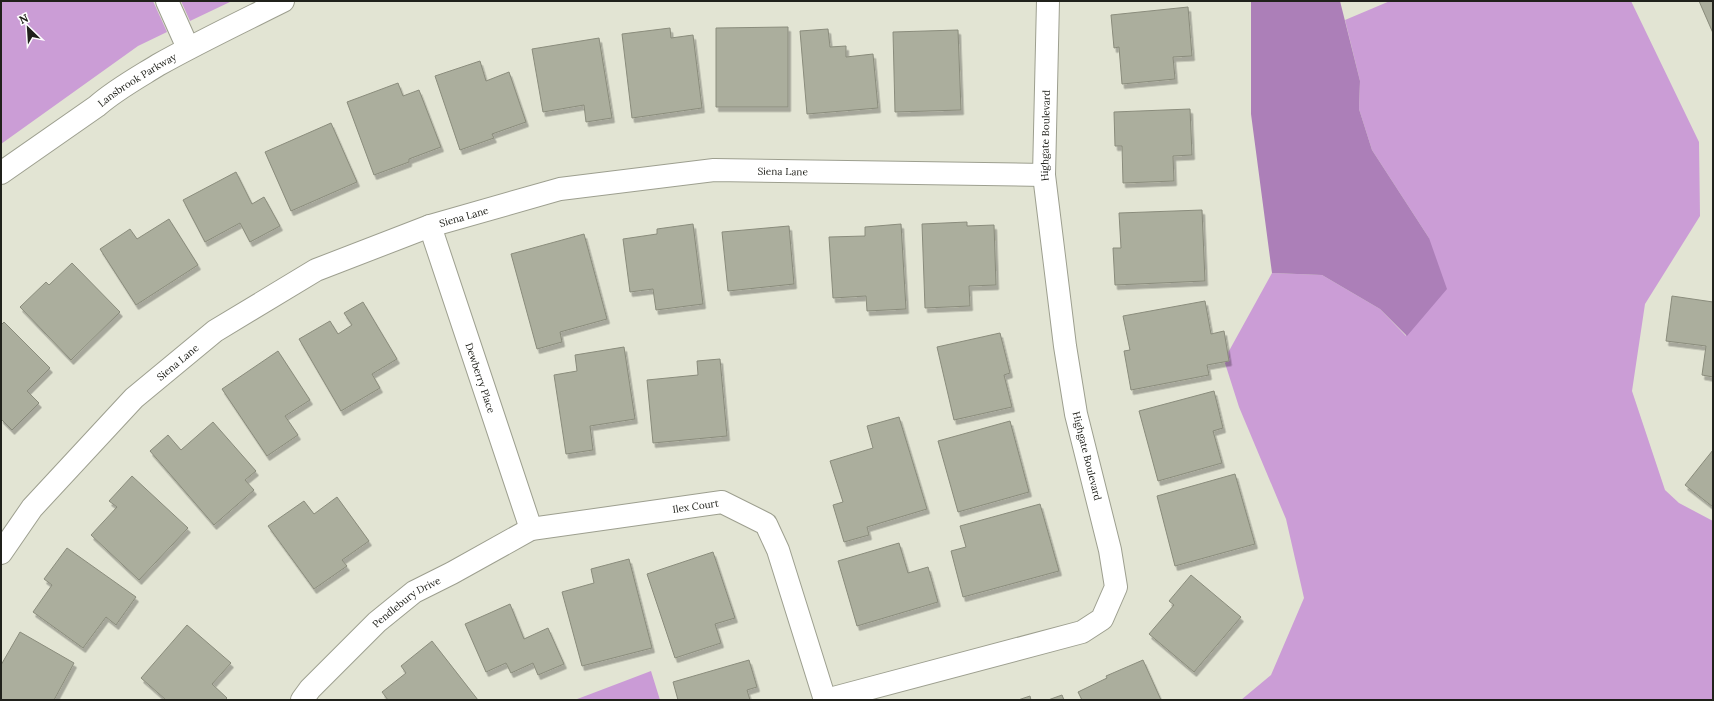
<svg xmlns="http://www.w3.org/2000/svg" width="1714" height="701" viewBox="0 0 1714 701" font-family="Lora,serif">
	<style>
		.green { fill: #cb9dd6 }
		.forest { fill: #ca9bd6 }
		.water { fill: #ac7fb8 }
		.building { fill: #abae9d; stroke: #8a8c7c; filter: url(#shadow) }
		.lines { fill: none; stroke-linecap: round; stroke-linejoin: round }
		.minor-casing { stroke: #9d9f8f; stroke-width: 24 }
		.minor { stroke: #fff; stroke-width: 22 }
		.labels { text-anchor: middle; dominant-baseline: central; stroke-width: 3.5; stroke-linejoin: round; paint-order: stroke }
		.street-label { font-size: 10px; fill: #20211b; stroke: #fff }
	</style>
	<defs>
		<filter id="shadow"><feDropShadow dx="2.5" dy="4.5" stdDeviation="0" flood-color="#0004"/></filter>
	</defs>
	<rect width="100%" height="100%" fill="#e2e4d3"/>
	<path class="green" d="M1 1H153L167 32 138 46 1 144Z
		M181 1H232L190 21Z
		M1390 1H1631L1699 142 1700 216 1645 304 1632 391 1665 490 1679 503 1713 521V700H1241L1271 675 1304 598 1286 519 1239 407 1224 360 1272 273 1322 275 1380 309 1406 336 1429 238 1372 150 1359 109 1360 81 1345 20Z"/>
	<path class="forest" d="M651 671 660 700H574L580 698Z"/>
	<path class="water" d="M1251 1H1340L1360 81 1359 109 1372 150 1429 238 1447 289 1407 336 1380 309 1322 275 1272 273 1251 114Z"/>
	<path class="building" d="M1699 1H1713V33Z
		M1188 7 1192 56 1173 57 1175 79 1122 84 1119 47 1114 48 1111 15Z
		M788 27V107H716V28Z
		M670 28 671 38 693 35 702 108 632 118 622 34Z
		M828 29 830 47 846 46V57L873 54 878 108 807 114 800 31Z
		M958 30 961 110 895 112 893 32Z
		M599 38 612 118 586 122 584 105 543 112 532 49Z
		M480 61 486 81 509 72 526 122 492 134 494 138 460 150 435 76Z
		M398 83 403 96 419 90 441 147 409 159V162L374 175 347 102Z
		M1190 109 1192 155 1173 156 1174 181 1123 183 1122 146H1115L1114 112Z
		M331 123 357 182 291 211 265 152Z
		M236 172 252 204 264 197 280 226 250 242 240 223 205 242 183 200Z
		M1202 210 1205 281 1115 285 1113 248H1121L1119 213Z
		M169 219 198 265 136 305 100 249 130 229 137 239Z
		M967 222V226L994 225 996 285 969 286 970 306 925 308 922 224Z
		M693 224 703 304 656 310 653 289 630 292 623 239 657 234V229Z
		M901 224 906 309 867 311 866 296 833 298 829 237 865 236V227Z
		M789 226 794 284 728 291 722 232Z
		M584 234 607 319 560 332 562 342 537 349 511 254Z
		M72 263 120 312 71 360 20 307 46 282 49 285Z
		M1672 296 1713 302V377L1702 375 1706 346 1666 341Z
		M1205 301 1211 334 1224 331 1229 361 1207 365 1209 375 1131 390 1124 351 1130 350 1123 316Z
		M363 302 397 359 372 374 380 388 341 411 299 339 330 321 338 334 352 325 344 313Z
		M4 322 50 368 27 391 39 403 12 430 1 419V325Z
		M1000 333 1010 373 1004 375 1012 407 954 420 937 347Z
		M624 347 635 419 590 426 593 450 566 454 554 375 577 371 575 355Z
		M278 351 310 400 285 416 298 435 267 456 222 389Z
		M720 359 727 436 653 443 647 380 698 375 697 361Z
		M1214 391 1223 428 1213 431 1222 463 1158 481 1139 411Z
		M899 417 927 509 867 527 869 535 844 542 833 505 843 502 830 461 873 448 867 426Z
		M1010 421 1029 492 958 512 938 441Z
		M213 422 256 471 245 480 254 490 214 525 150 451 168 435 181 450Z
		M1713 450V507L1685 485Z
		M1235 474 1255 544 1175 566 1157 496Z
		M132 476 188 528 139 580 91 535 117 507 109 501Z
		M337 497 369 541 342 560 347 566 314 589 268 526 304 501 314 514Z
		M1040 504 1059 571 963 597 951 551 966 547 960 526Z
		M899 543 908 573 928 567 938 602 857 626 838 561Z
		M67 548 136 597 116 625 106 617 83 648 33 612 52 585 44 579Z
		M713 552 735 618 715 624 721 643 675 658 647 574Z
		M629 559 652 648 582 666 562 592 594 583 591 569Z
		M1191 575 1241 617 1194 672 1149 634 1174 605 1169 601Z
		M510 604 524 639 548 628 564 664 538 675 533 663 511 673 506 663 486 672 465 624Z
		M187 625 231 663 212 684 227 698 225 700H166L141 678Z
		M20 632 74 663 54 700H1V665Z
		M432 641 478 700H388L382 692 406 673 401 666Z
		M749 660 757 687 747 690 750 700H678L673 682Z
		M1143 660 1161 700H1082L1078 692 1107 678 1106 676Z
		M1062 695 1064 700H1048Z
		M1030 696 1031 700H1018Z"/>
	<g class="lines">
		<defs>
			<g id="minor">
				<path d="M167 1 188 48"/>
				<path id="s1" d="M1 173 97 106C115 90 137 78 158 65 199 42 241 22 283 1"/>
				<path id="s2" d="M430 226 531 529"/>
				<path id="s3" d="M1 553 32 508 134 398 215 331 316 270 430 226 560 189 714 170 1044 175"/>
				<path id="s4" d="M302 700 310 689 377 622 414 592 452 573 531 529 722 502 766 524 778 550 825 700"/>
				<path id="s5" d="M826 700 1082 632 1102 619 1116 587 1110 550 1076 414 1065 346 1044 175 1048 1"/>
			</g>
		</defs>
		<use href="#minor" class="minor-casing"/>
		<use href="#minor" class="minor"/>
	</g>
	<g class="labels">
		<g class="street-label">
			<text stroke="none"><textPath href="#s1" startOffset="165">Lansbrook Parkway</textPath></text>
			<text stroke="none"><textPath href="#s5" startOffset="782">Highgate Boulevard</textPath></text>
			<text stroke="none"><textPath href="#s3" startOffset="909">Siena Lane</textPath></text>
			<text stroke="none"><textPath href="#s3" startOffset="585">Siena Lane</textPath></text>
			<text stroke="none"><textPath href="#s3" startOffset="261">Siena Lane</textPath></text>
			<text stroke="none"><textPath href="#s2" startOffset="160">Dewberry Place</textPath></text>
			<text transform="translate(1087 456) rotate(76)">Highgate Boulevard</text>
			<text stroke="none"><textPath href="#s4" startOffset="455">Ilex Court</textPath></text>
			<text stroke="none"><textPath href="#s4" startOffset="144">Pendlebury Drive</textPath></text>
		</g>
	</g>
	<rect width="1714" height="701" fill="none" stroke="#20211b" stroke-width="4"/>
	<g transform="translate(28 28) rotate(335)" stroke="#ffffff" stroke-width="3" paint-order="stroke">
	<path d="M0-3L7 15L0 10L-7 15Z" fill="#20211b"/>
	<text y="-6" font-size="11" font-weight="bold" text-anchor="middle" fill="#20211b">N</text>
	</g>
</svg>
